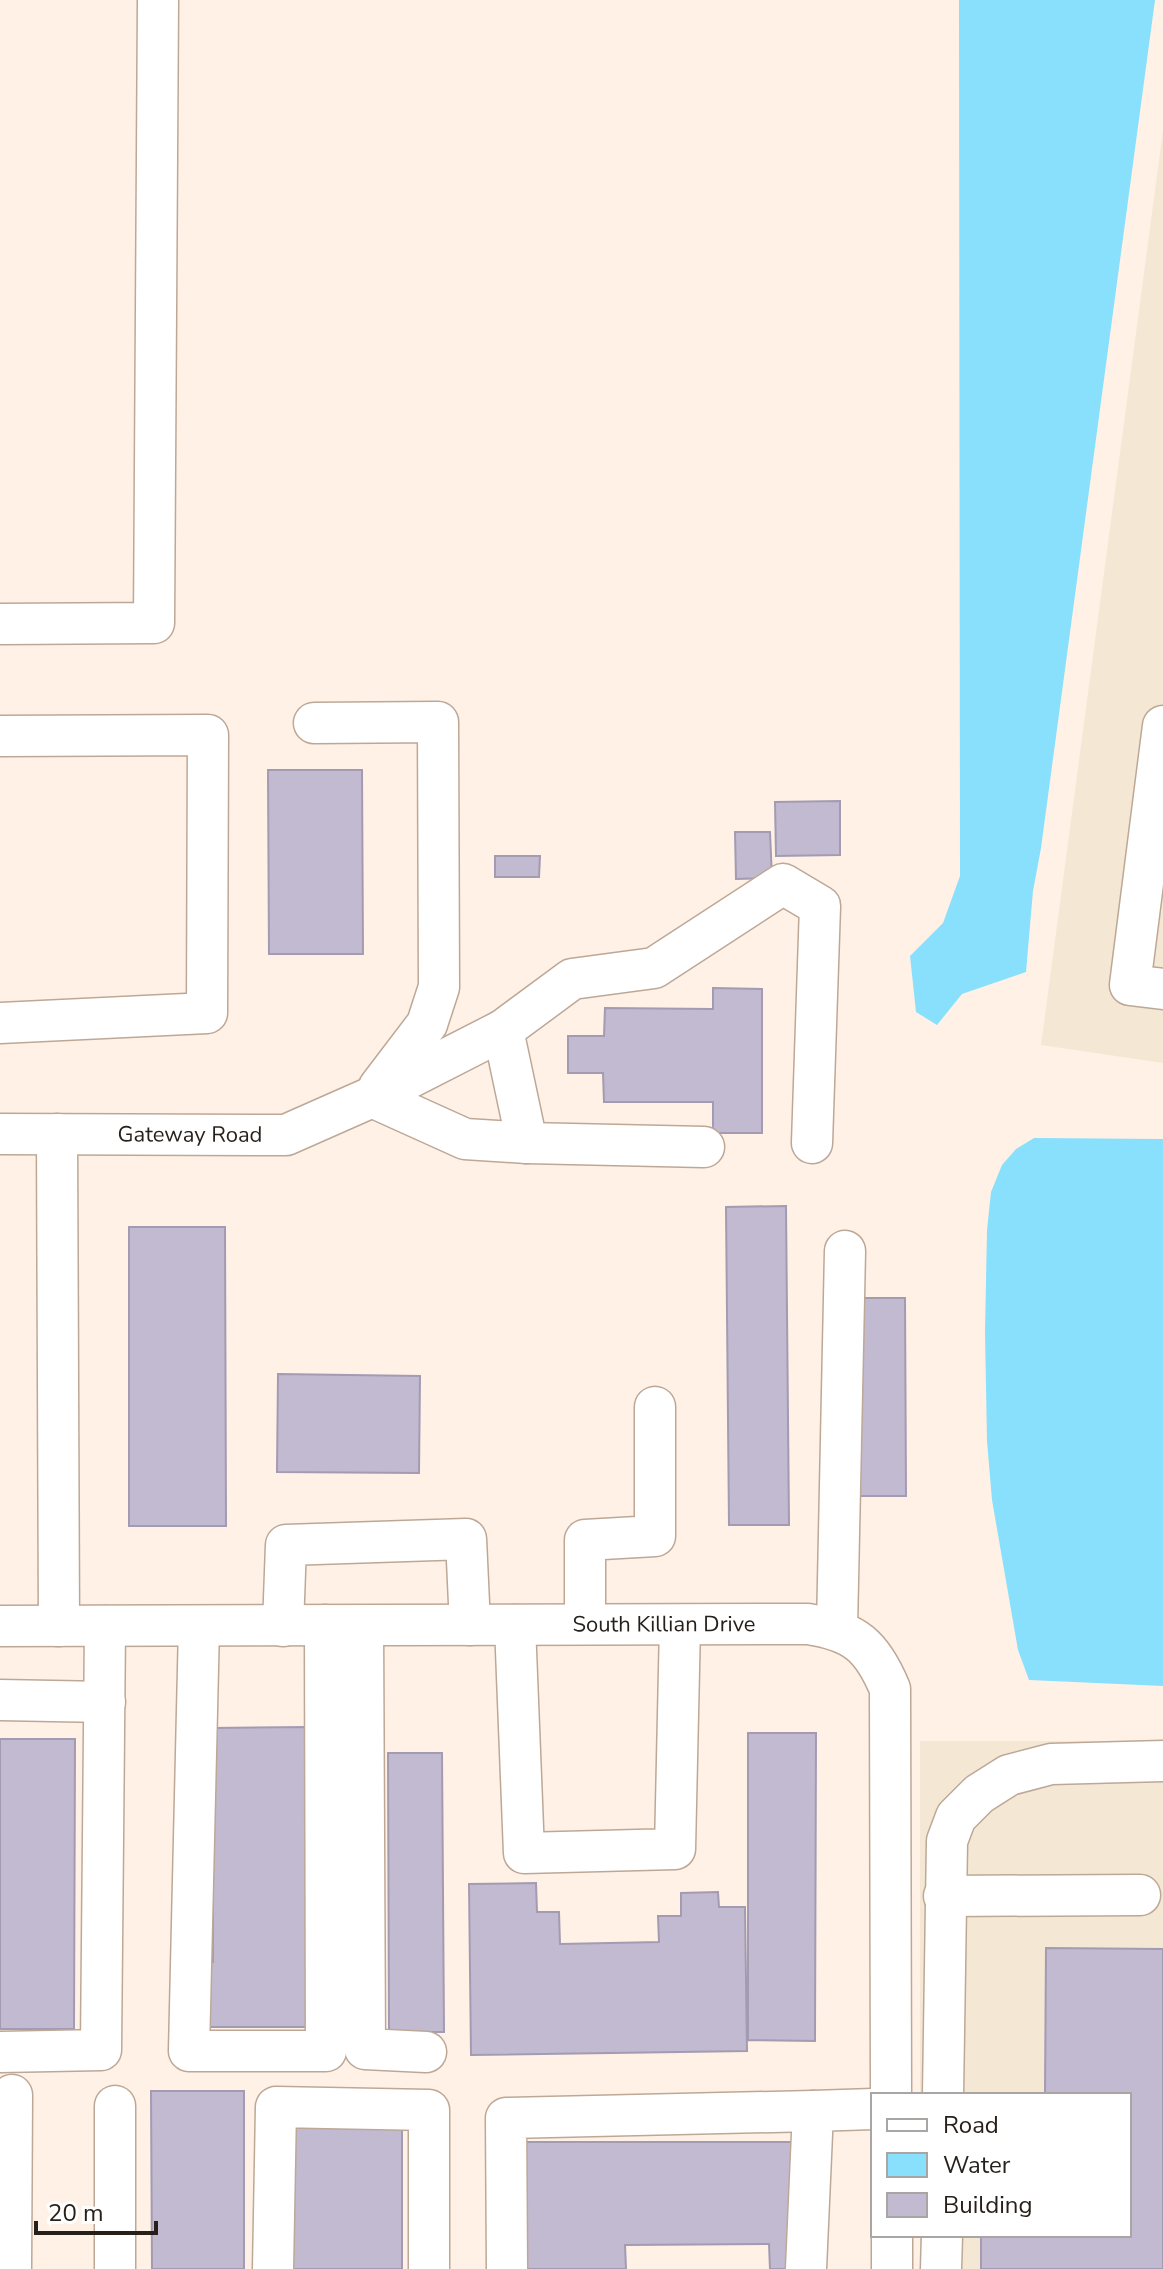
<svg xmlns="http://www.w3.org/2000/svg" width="1163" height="2269" viewBox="0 0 1163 2269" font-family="'Nunito Sans',sans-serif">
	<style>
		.commercial { fill: #f4e8d4 }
		.water { fill: #89e0fc }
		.building { fill: #c1bad1; stroke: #a29bb2; stroke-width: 2 }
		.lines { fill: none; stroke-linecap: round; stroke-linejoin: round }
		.minor-casing { stroke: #bda897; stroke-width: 43 }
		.minor { stroke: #fff; stroke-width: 40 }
		.labels { text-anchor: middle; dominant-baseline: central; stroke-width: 6; stroke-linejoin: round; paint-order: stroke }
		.street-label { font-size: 22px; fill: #271f19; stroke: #fff }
	</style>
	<rect width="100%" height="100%" fill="#fff1e6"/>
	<path class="commercial" d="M1163 130V1063L1041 1045Z
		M920 1741H1163V2269H920V2235H1129V2095H920Z"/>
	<path class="water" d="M959 0H1155L1041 848 1033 891 1026 972 962 994 937 1025 916 1012 910 956 943 923 960 876Z
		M1034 1138 1163 1139V1686L1029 1680 1018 1650 992 1500 987 1441 985 1333 987 1230 991 1192 1002 1165 1016 1149Z"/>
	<path class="building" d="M268 770H362L363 954H269Z
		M840 801V855L776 856 775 802Z
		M735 832H770L772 878 736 879Z
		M495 856H540L539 877H495Z
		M713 988 762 989V1133H713V1102H604L603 1073H568V1036H604L605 1008 713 1009Z
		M786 1206 789 1525H729L726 1207Z
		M129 1227H225L226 1526H129Z
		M859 1298H905L906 1496H860Z
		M278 1374 420 1376 419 1473 277 1472Z
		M307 1727 306 2027H196V1962H213V1728Z
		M748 1733H816L815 2041 748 2040Z
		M0 1739H75L74 2029H0Z
		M388 1753H442L444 2032H389Z
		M536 1883 537 1912H559L560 1944 659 1942 658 1916H681V1893L718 1892 719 1907H745L747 2051 471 2055 469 1884Z
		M1046 1948 1163 1949V2269H981V2235H1129V2095H1045Z
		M151 2091H244V2269H152Z
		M293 2124H402V2269H293Z
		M524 2142H795V2269H770L769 2244 625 2245 626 2269H524Z"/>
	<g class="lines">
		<defs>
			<g id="minor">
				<path d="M0 624 154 623 158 0"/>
				<path d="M314 723 438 722 439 987 427 1024 379 1087"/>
				<path d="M1163 726 1130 985 1163 989"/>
				<path d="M0 736 208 735 207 1013 0 1023"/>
				<path d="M503 1030 527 1143"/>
				<path d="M372 1097 465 1139 527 1143 704 1147"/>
				<path id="s1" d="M0 1134 286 1135 372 1097 503 1030 572 979 654 968 783 884 820 906 812 1143"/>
				<path d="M57 1134 59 1626"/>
				<path d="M585 1624V1540L655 1536V1407"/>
				<path d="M515 1625 524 1853 675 1849 680 1625"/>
				<path id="s2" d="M0 1626 808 1624C855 1631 872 1646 890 1689L891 2095"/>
				<path d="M199 1626 189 2051H326L325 1625"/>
				<path d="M283 1626 286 1545 466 1539 470 1625"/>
				<path d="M363 1626 365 2049 426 2052"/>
				<path d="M837 1628 845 1251"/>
				<path d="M0 1700 105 1702"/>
				<path d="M944 1896 1140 1895"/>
				<path d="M0 2052 101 2050 105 1626"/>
				<path d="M943 2095 947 1841 956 1817 979 1794 1009 1775 1051 1764 1163 1761"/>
				<path d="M892 2235V2269"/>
				<path d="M11 2269 12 2095"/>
				<path d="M115 2269V2106"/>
				<path d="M273 2269 276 2107 429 2110V2269"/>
				<path d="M507 2269 506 2118 813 2111"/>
				<path d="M806 2269 813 2111 873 2109"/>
				<path d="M941 2269 942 2235"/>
			</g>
		</defs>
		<use href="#minor" class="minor-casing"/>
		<use href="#minor" class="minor"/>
	</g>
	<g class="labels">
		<g class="street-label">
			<text stroke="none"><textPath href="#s1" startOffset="190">Gateway Road</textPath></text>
			<text stroke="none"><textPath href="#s2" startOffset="664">South Killian Drive</textPath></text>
		</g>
	</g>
	<rect x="871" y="2093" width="260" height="144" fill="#ffffff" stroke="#a9a5a3" stroke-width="2"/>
	<rect x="887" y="2119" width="40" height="12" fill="#ffffff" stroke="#a9a5a3" stroke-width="2"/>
	<text x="943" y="2133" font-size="24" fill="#271f19">Road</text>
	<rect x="887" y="2153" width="40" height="24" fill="#89e0fc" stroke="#a9a5a3" stroke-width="2"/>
	<text x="943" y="2173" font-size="24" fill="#271f19">Water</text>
	<rect x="887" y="2193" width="40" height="24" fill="#c1bad1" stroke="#a9a5a3" stroke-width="2"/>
	<text x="943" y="2213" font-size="24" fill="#271f19">Building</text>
	<path d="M36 2221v12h120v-12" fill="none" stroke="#271f19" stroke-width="4"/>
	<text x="48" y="2221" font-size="24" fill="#271f19" stroke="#ffffff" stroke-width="6" paint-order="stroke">20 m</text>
</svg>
